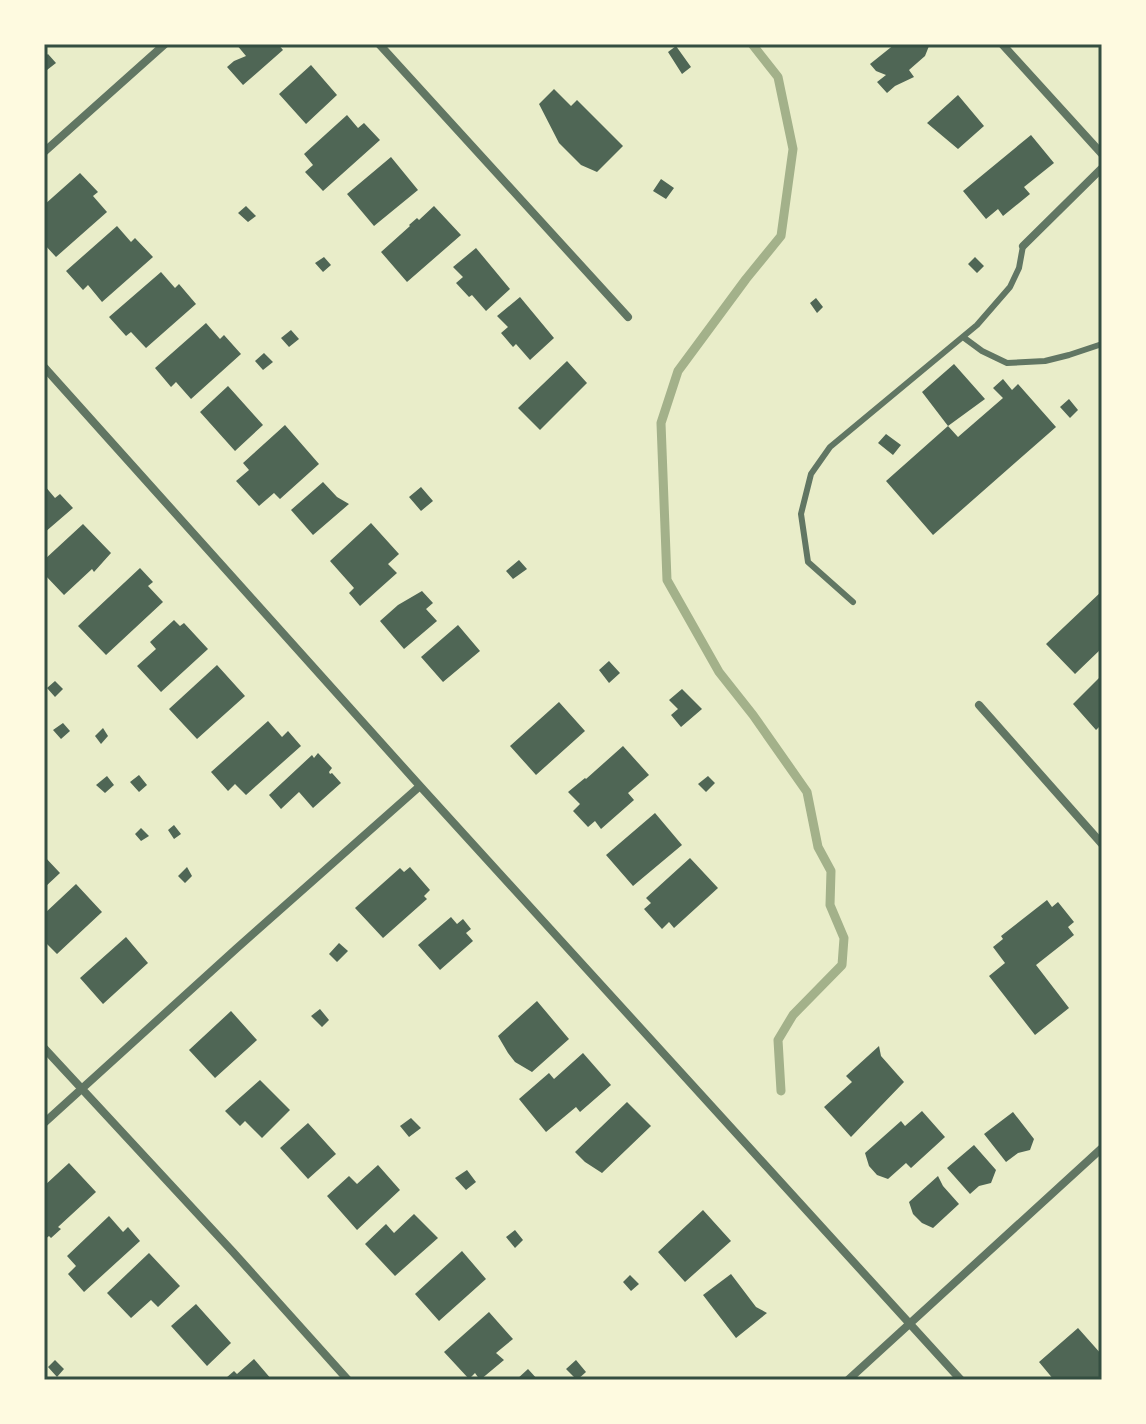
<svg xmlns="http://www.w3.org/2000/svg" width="1146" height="1424" viewBox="0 0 1146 1424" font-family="Spectral,serif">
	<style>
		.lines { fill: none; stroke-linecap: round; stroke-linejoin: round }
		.stream { stroke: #a3b18a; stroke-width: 9 }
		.building { fill: #4f6655 }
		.service { stroke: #617663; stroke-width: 6 }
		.minor { stroke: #617663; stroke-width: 8 }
		.neatline { fill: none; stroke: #344e41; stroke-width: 3 }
	</style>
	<rect width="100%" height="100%" fill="#e9edc9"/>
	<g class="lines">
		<path class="stream" d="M752 44 778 77 793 149 781 236 746 279 678 371 661 423 667 580 719 672 753 715 807 792 818 847 831 871 830 905 844 938 842 965 793 1015 778 1040 781 1091"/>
	</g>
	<path class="building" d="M236 44H278L283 50 243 85 227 67 234 61 246 56Z
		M895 44H927L929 46 925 56 909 70 914 77 895 86 887 93 877 82 886 75 876 71 870 64Z
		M676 46 691 67 682 74 668 52Z
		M48 54 56 63 47 70 44 67V57Z
		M311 65 337 95 306 124 279 94Z
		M554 89 571 106 577 100 623 146 597 172 581 165 559 143 539 104Z
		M958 95 984 126 958 149 927 123Z
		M347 115 358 128 364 123 380 140 323 191 305 172 313 165 304 154Z
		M1031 135 1054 163 1024 187 1030 194 1003 216 998 209 986 219 963 191Z
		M391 157 418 190 374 226 347 194Z
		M80 173 98 192 93 196 107 212 56 257 44 244V205Z
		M661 179 674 188 666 199 653 191Z
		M246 206 256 216 248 222 238 213Z
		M434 206 461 235 407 282 381 252 410 226 409 225 417 218 419 220Z
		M117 226 131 242 135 238 153 257 102 302 88 285 83 290 66 271Z
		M476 248 510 289 486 311 472 295 469 297 456 283 463 277 453 267Z
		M324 257 331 265 323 272 315 263Z
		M975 257 984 266 977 273 968 264Z
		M161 272 175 288 179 284 196 304 146 348 131 332 126 336 109 317Z
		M520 297 554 338 530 360 516 344 513 347 501 333 508 327 497 316Z
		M816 298 823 307 817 313 810 303Z
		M206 323 220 339 224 335 241 354 191 399 176 382 171 387 155 368Z
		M291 330 299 339 289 347 281 338Z
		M264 353 273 362 263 370 255 361Z
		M567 361 587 383 540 430 518 408Z
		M954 364 985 399 948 426 922 392Z
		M1003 379 1012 390 1018 384 1056 427 933 535 886 481 948 426 958 437 1003 398 993 388Z
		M228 386 263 425 235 451 200 412Z
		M1069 399 1078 410 1070 418 1060 407Z
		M285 425 319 464 280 499 274 493 259 506 236 481 249 470 243 463Z
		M886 434 901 445 893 455 878 443Z
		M323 482 337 497 349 504 313 535 291 510Z
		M44 485 55 498 60 494 73 508 44 533Z
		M421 487 433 501 421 511 409 497Z
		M371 523 399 554 388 564 397 573 360 606 349 593 354 588 330 561Z
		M83 524 111 553 94 572 92 569 64 595 44 574V560Z
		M519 560 527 569 513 579 506 571Z
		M140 568 153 582 148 586 163 602 106 655 78 626Z
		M422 591 433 603 426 609 437 621 404 649 380 621 398 605Z
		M1102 591V648L1075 674 1046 644Z
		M174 620 180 626 184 623 208 649 161 692 137 666 156 649 150 642Z
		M458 625 480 651 443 682 421 657Z
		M609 661 620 673 609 683 599 670Z
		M217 665 245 696 197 739 169 709Z
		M1102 675V724L1096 730 1073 704Z
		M55 681 63 689 55 697 47 688Z
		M682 689 702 709 681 727 671 715 678 709 669 700Z
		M559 702 585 731 536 775 510 746Z
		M268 721 282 737 288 731 301 746 246 795 235 784 228 791 211 772Z
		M63 723 70 731 61 739 53 730Z
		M103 728 108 736 101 744 95 736Z
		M623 746 649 775 628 793 634 800 601 829 595 821 588 827 573 811 580 804 568 792 585 778 586 779Z
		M318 753 332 768 329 772 330 774 332 773 341 783 313 808 299 792 281 809 269 795 312 755 314 758Z
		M139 775 147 785 139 792 130 782Z
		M107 776 114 785 105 793 96 785Z
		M708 776 715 783 706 792 698 784Z
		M655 813 682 845 633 886 606 855Z
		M174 825 181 834 174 839 168 830Z
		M141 828 149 836 141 841 135 834Z
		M44 856 60 873 44 888Z
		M690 858 718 888 674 928 669 922 662 929 644 909 651 903 646 898Z
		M187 867 192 876 185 883 178 876Z
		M410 867 430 890 424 896 427 899 383 938 355 908 400 868 404 872Z
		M76 884 102 912 57 954 44 941V914Z
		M1047 900 1052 907 1058 902 1074 922 1068 927 1074 935 1036 965 1069 1008 1035 1035 989 976 1005 963 993 947 1003 939 1001 936Z
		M451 917 457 924 463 919 471 929 466 933 473 941 440 970 418 945Z
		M126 937 148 963 103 1004 80 978Z
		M339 943 348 951 337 962 329 954Z
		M537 1001 569 1039 532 1072 515 1062 508 1053 498 1036Z
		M320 1009 329 1020 322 1027 311 1016Z
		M231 1011 257 1040 215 1078 189 1050Z
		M879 1046 881 1056 904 1082 851 1137 824 1107 852 1082 846 1076Z
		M583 1053 611 1085 580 1112 576 1107 546 1132 519 1099 549 1073 554 1079Z
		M260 1080 290 1110 262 1138 245 1121 240 1126 225 1111Z
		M627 1102 651 1126 602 1173 585 1162 575 1152Z
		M922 1111 945 1137 911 1168 906 1163 888 1179 877 1175 869 1166 865 1153 901 1121 905 1126Z
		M1013 1112 1034 1139 1030 1150 1018 1153 1006 1162 984 1134Z
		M411 1118 421 1128 409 1137 400 1126Z
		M308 1123 336 1154 308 1179 280 1148Z
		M974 1145 996 1170 991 1183 979 1186 970 1194 947 1168Z
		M69 1163 96 1192 58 1227 61 1229 51 1238 49 1236 44 1240V1186Z
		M378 1165 400 1190 357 1230 327 1196 349 1176 357 1184Z
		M467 1170 476 1182 466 1190 455 1178Z
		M938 1176 943 1186 959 1204 933 1228 922 1223 913 1214 909 1202Z
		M703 1210 731 1241 685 1282 658 1252Z
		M414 1214 438 1238 395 1276 365 1244 386 1224 394 1233Z
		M109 1216 123 1232 128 1227 140 1241 84 1292 68 1274 76 1266 67 1256Z
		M515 1230 523 1240 515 1248 506 1237Z
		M462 1251 486 1279 439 1321 415 1294Z
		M149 1253 180 1286 158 1307 151 1300 131 1318 107 1293Z
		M731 1274 756 1307 767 1313 736 1338 703 1295Z
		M630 1275 639 1284 631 1291 623 1282Z
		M196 1304 231 1343 207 1366 171 1326Z
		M489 1312 513 1339 496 1353 504 1360 480 1380 475 1373 469 1379 444 1352Z
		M1078 1328 1102 1355V1380H1054L1039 1362Z
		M254 1359 272 1380H228L226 1378 234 1371 237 1374Z
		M55 1360 64 1369 57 1377 48 1367Z
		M576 1360 586 1372 577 1380 566 1369Z
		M528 1369 538 1380H516Z"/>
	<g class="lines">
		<path class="service" d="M963 337 982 351 1007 363 1045 361 1069 355 1102 344
			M853 602 808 562 801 514 811 474 830 447 977 325 1010 287 1019 268 1023 246"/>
		<path class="minor" d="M379 44 628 317
			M1002 44 1102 154
			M44 152 165 44
			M1023 246 1102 168
			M44 367 420 786 961 1380
			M979 705 1102 844
			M44 1048 233 1252 348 1380
			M44 1123 237 948 420 786
			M848 1380 1102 1148"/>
	</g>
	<rect width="1146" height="1424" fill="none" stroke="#fefae0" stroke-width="92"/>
	<rect x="46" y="46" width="1054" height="1332" class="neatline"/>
</svg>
